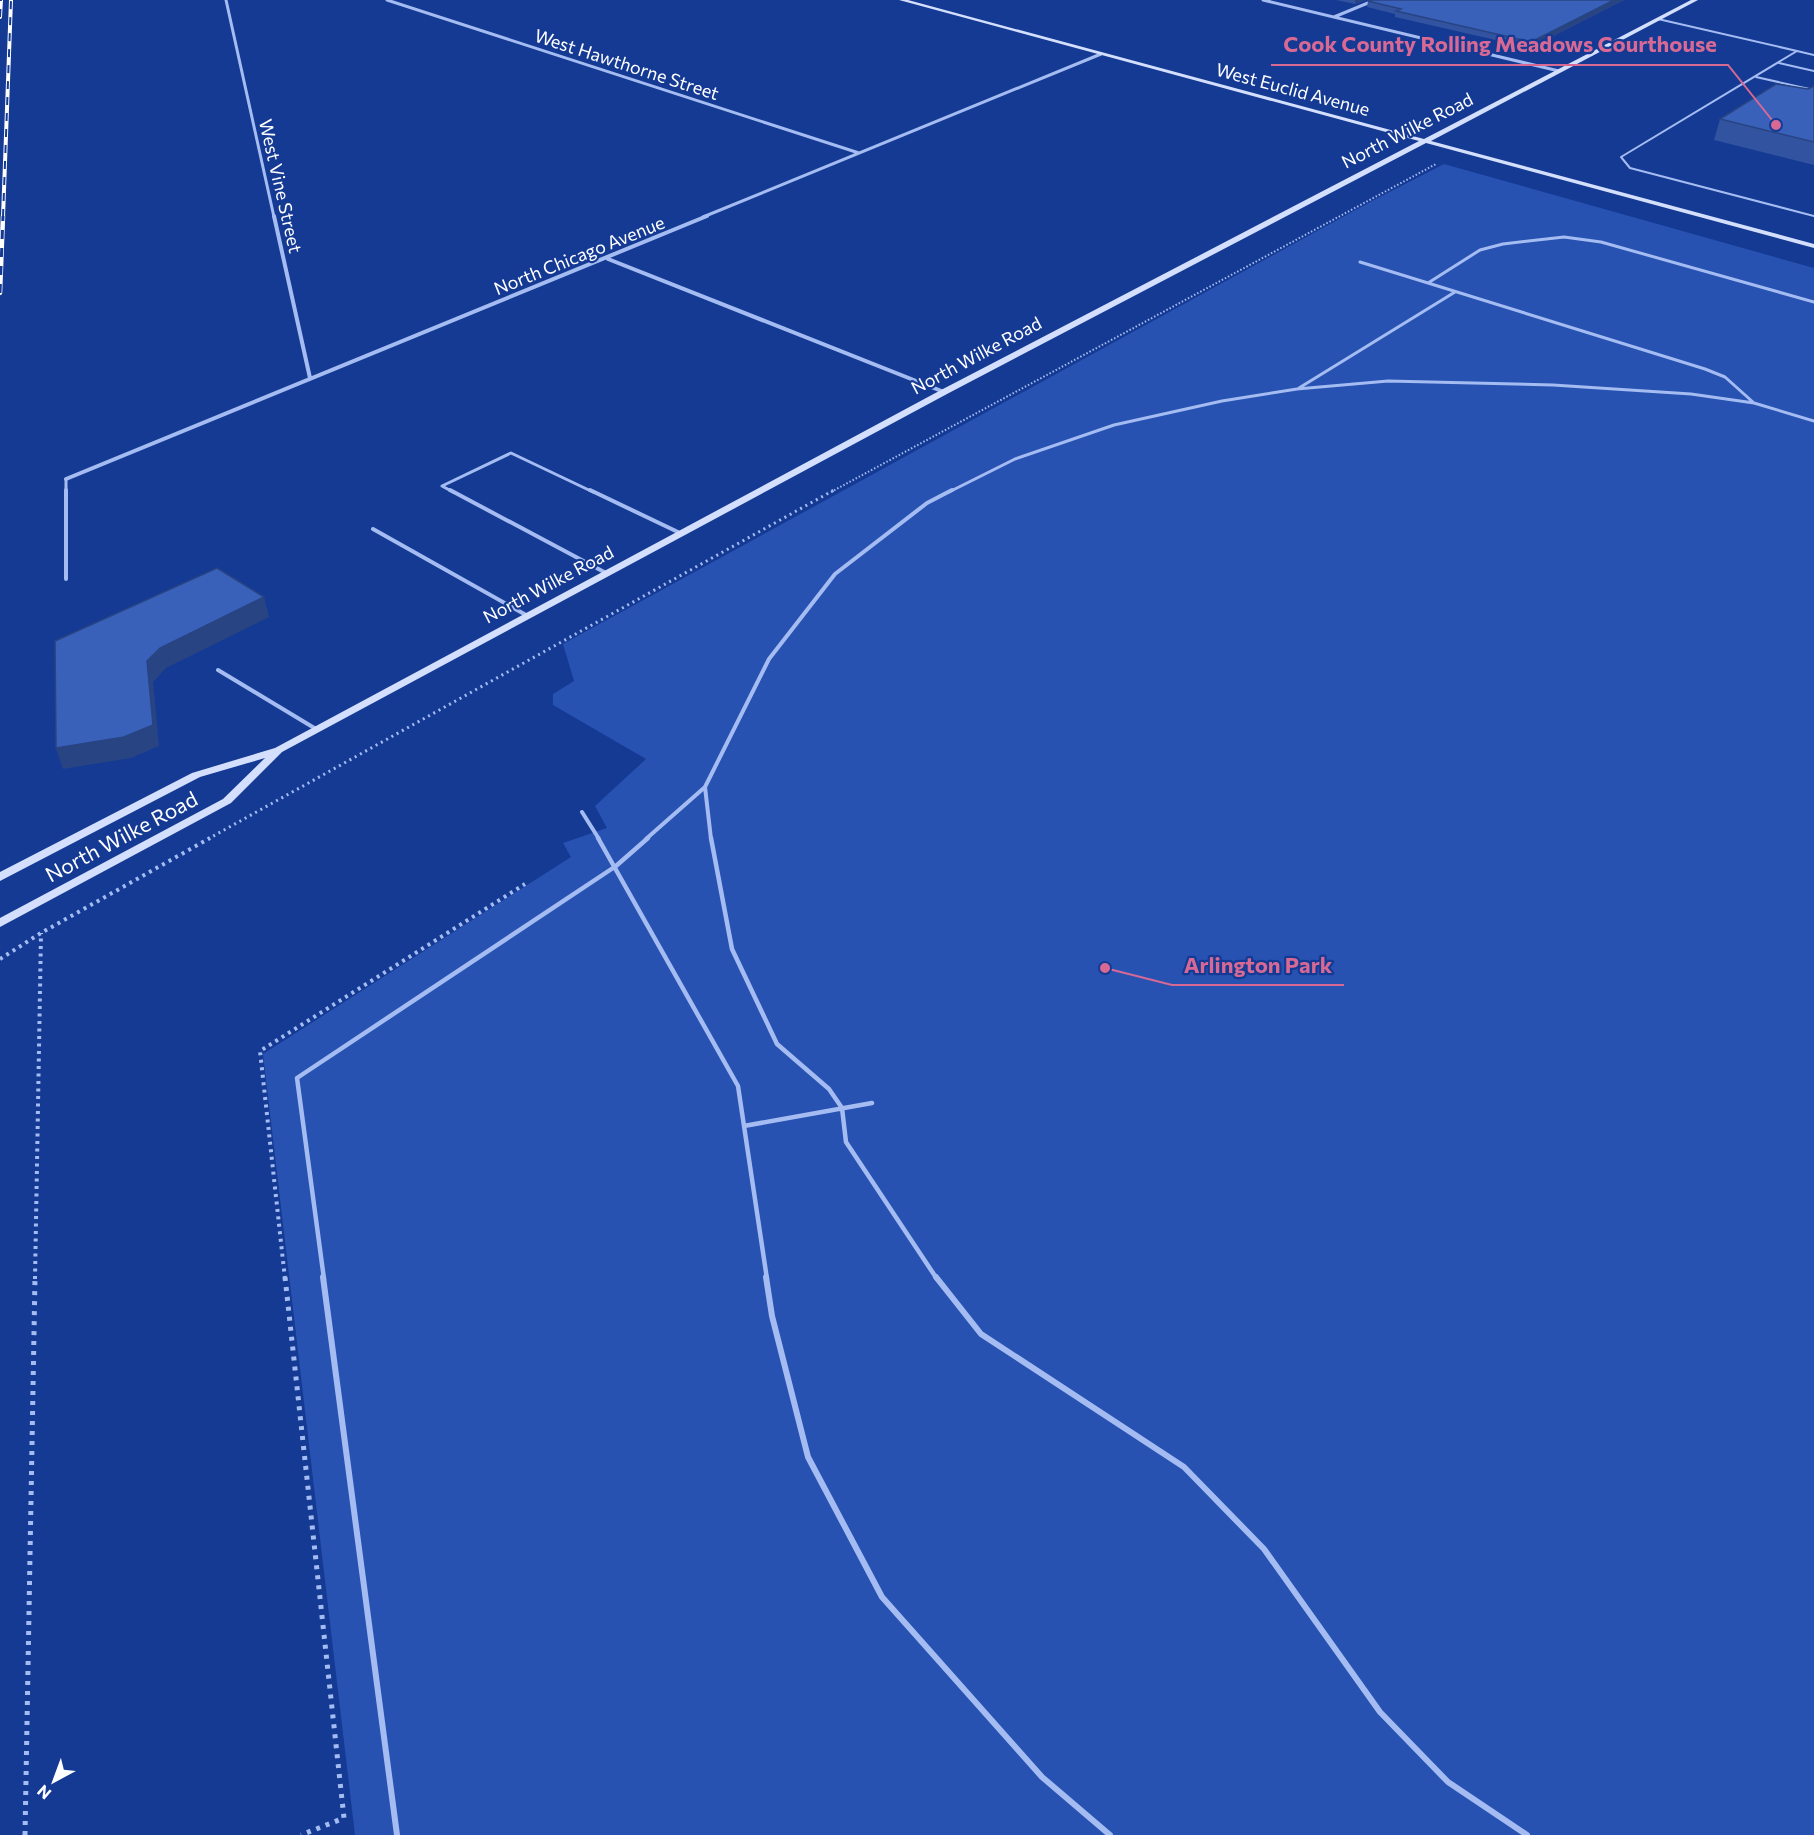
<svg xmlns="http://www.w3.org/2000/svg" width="1814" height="1835" viewBox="0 0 1814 1835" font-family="Commissioner,sans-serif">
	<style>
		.green { fill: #2752b2 }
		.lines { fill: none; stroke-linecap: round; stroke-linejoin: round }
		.path-far3 { stroke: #a4bcf1; stroke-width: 2; stroke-dasharray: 1.5 2; stroke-linecap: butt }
		.path-far2 { stroke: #a4bcf1; stroke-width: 3; stroke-dasharray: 2 4; stroke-linecap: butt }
		.path-far1 { stroke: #a4bcf1; stroke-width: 4; stroke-dasharray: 3 4.5; stroke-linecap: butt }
		.path { stroke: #a4bcf1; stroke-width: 5; stroke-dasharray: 4 6; stroke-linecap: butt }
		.service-far4 { stroke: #a4bcf1; stroke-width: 2 }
		.service-far3 { stroke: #a4bcf1; stroke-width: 3 }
		.service-far2 { stroke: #a4bcf1; stroke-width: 4 }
		.service-far1 { stroke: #a4bcf1; stroke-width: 4.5 }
		.service { stroke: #a4bcf1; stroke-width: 6 }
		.minor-far1 { stroke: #a4bcf1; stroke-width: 3 }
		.minor { stroke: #a4bcf1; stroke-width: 4 }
		.secondary { fill: #d3dffc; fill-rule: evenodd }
		.rail-far1-casing { stroke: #fff; stroke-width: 4 }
		.rail-casing { stroke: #fff; stroke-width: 4.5 }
		.rail-far1 { stroke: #153a94; stroke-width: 2; stroke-dasharray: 8; stroke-linecap: butt }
		.rail { stroke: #153a94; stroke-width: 3; stroke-dasharray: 9; stroke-linecap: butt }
		.wall { fill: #3153a0 }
		.shaded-wall { fill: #284482 }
		.building { fill: #3961ba; stroke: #284482; stroke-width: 1.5 }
		.labels { text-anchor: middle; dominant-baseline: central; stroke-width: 4.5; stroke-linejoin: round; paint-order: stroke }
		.far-street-label { font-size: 18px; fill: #fff; stroke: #153a94 }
		.street-label { font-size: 21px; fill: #fff; stroke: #153a94 }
		.leader { fill: none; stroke: #d76994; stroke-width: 2 }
		.callout-dot { fill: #d76994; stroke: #153a94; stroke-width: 2 }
		.callout-label { font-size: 22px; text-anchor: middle; font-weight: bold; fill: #d76994; stroke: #153a94; stroke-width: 4.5; stroke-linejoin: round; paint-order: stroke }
	</style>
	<rect width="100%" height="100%" fill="#153a94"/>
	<path class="green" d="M1444 164 1814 268V1835H355L263 1054 571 857 563 843 607 828 595 806 646 759 553 705V694L574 681 563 644 1372 201Z"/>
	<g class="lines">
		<path class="path-far3" d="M831 492 1436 164"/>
		<path class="path-far2" d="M208 839 834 490"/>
		<path class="path-far1" d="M0 959 41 933 210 838
			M35 1279 41 933
			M285 1279 260 1051 525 884"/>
		<path class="path" d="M285 1277 344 1818 301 1835
			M25 1835 35 1277"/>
		<path class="service-far4" d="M1658 19 1797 51 1621 157 1630 168 1814 216
			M1797 51 1814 55
			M1779 63 1814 71
			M1756 77 1814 90"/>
		<path class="service-far3" d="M1360 262 1428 283 1480 250 1503 244 1564 237 1601 242 1814 302
			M1299 388 1455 292
			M1754 403 1814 421
			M66 479V492
			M453 492 442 486 511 453 593 492
			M949 492 1015 459 1114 425 1222 401 1297 389 1388 381 1553 385 1691 394 1754 403 1725 377 1705 369 1428 283"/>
		<path class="service-far2" d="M66 490V579
			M450 490 606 573
			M590 490 680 533
			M373 529 526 615
			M218 670 316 729
			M705 787 711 839
			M582 812 599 839
			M646 839 705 787 769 659 835 574 927 503 952 490"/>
		<path class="service-far1" d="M598 838 738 1086 767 1279
			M711 838 732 949 777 1044 829 1089 842 1108 846 1142 937 1279
			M744 1126 872 1103
			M324 1279 297 1078 616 866 648 838"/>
		<path class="service" d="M323 1277 397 1835
			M766 1277 772 1316 808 1457 882 1597 1042 1777 1110 1835
			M936 1277 981 1334 1184 1467 1264 1549 1380 1712 1448 1782 1527 1835"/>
		<path class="minor-far1" d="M226 0 274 217
			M387 0 859 153
			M1263 0 1559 71
			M1334 17 1375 0
			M703 217 1101 54"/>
		<path class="minor" d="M274 216 310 378
			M608 259 944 392
			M66 479 707 216"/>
		<path class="secondary" d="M899 0H908L1424 139 1691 0H1698L1431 141 1814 244V248L1426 143 947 394 282 752 231 803 0 927V918L223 799 265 758 200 777 0 881V872L192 773 275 748 941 390 1419 141Z"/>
		<defs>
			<path id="rail-far1" d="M0 17 1 0
				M3 217 11 0"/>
			<path id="rail" d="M0 293 3 216"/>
		</defs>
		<use href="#rail-far1" class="rail-far1-casing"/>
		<use href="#rail" class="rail-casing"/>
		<use href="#rail-far1" class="rail-far1"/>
		<use href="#rail" class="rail"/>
	</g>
	<path class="wall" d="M1336 0H1366L1355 4Z
		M1372 0H1624L1530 48 1395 17V14L1367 7 1368 1Z
		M1814 86V165L1714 140 1720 119 1808 89Z"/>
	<path class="shaded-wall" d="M1355 0H1366L1355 4Z
		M1614 0H1624L1530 48 1531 42Z
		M264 597 269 617 166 668 153 682 159 746 131 758 63 769 56 748 160 648Z"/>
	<path class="building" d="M1372 0H1614L1531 42 1396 11 1401 9 1368 1Z
		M1776 84 1808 89 1814 86V142L1720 119Z
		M217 568 264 597 160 648 147 661 153 725 124 737 56 748 55 641Z"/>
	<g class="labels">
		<g class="far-street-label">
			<text transform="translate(627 64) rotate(18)">West Hawthorne Street</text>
			<text transform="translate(1293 89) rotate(15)">West Euclid Avenue</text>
			<text transform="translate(1407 130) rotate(-27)">North Wilke Road</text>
			<text transform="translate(281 186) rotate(77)">West Vine Street</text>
			<text transform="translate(579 255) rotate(-22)">North Chicago Avenue</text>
			<text transform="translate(976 355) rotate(-28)">North Wilke Road</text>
			<text transform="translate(548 584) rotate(-28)">North Wilke Road</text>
		</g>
		<g class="street-label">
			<text transform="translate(121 836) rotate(-28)">North Wilke Road</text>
		</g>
	</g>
	<path class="leader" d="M1776 125L1728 65H1271M1105 968L1172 985H1344"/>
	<g class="callout-dot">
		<circle cx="1776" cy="125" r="6"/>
		<circle cx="1105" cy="968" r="6"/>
	</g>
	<g class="callout-label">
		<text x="1500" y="52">Cook County Rolling Meadows Courthouse</text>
		<text x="1258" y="973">Arlington Park</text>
	</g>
	<g transform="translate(54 1781) rotate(221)" stroke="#153a94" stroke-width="4.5" paint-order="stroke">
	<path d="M0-4.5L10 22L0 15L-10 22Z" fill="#ffffff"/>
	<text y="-9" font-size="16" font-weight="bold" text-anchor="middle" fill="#ffffff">N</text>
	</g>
</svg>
